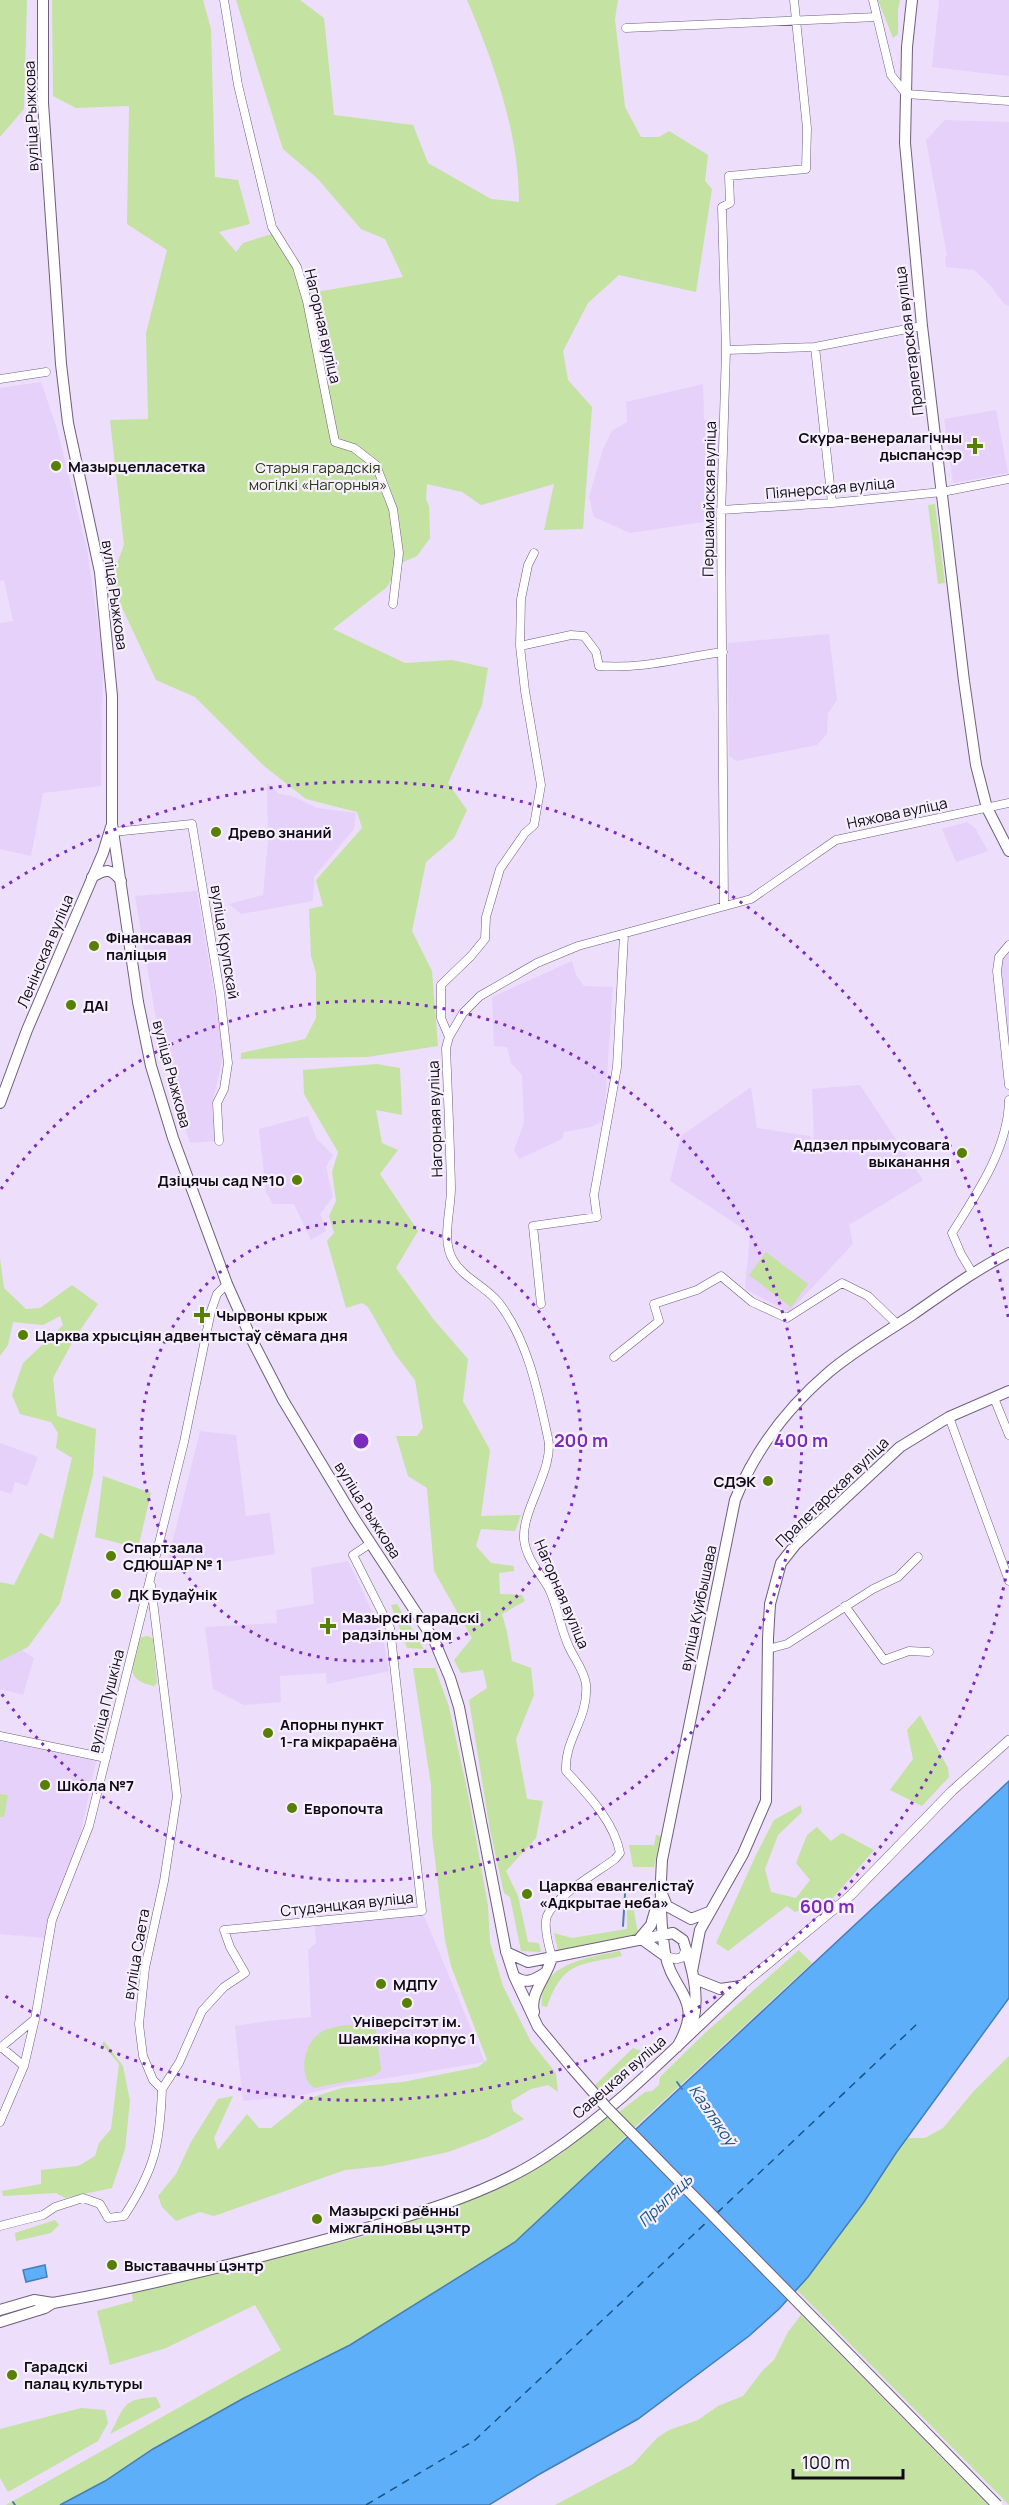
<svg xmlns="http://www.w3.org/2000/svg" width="1009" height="2505" viewBox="0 0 1009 2505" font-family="Manrope,sans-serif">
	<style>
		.built { fill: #e6d1fb }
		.green { fill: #c4e2a1 }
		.water { fill: #5daffa; stroke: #467eb5; stroke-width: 1.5 }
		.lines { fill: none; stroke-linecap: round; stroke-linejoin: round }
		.stream { stroke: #467eb5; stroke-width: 2 }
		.ferry { stroke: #195383; stroke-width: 1.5; stroke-dasharray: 8 6; stroke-linecap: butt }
		.minor-casing { stroke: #6e5f7d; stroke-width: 9 }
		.tertiary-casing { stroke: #6e5f7d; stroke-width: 10 }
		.secondary-casing { stroke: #6e5f7d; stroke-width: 12 }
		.minor { stroke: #fff; stroke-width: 8 }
		.tertiary { stroke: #fff; stroke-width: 9 }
		.secondary { stroke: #fff; stroke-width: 10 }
		.secondary-bridge-casing { stroke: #6e5f7d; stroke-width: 12; stroke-linecap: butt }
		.secondary-bridge { stroke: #fff; stroke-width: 10 }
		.ring { fill: none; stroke: #7b2cbf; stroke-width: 3; stroke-dasharray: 3 6 }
		.poi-dot { fill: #577f00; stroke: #f6effd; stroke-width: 2 }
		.labels { text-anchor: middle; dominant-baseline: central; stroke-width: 4.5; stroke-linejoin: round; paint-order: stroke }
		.street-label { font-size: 15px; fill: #100a15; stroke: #f6effd }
		.poi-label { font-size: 15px; font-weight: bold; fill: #100a15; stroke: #f6effd; text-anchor: start }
		.park-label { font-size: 15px; fill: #2a3a12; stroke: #f6effd }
		.water-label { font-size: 16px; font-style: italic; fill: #195383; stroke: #f6effd }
		.centre { fill: #7b2cbf; stroke: #f6effd; stroke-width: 3 }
		.ring-label { font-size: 18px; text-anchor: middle; font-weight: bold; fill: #7b2cbf; stroke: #f6effd; stroke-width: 4.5; stroke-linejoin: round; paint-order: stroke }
	</style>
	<rect width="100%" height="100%" fill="#eddefb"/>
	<path class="built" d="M939 0H1009V76L932 67Z
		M945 120 1009 122V306L1004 304 990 285 974 270 946 267 945 257 947 256 926 140Z
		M41 382 57 429 87 549 103 659 101 786 43 793 31 856 0 849V623L13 621 4 580 0 581V388Z
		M703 384 704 420 721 421 717 520 630 533 594 517 589 497 603 449 612 431 627 422 626 402Z
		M996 410 1008 473 953 483 944 419Z
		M829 634 837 700 828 713 827 734 817 745 736 761 729 756 728 643Z
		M267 783 279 794 292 796 317 808 356 813 354 829 314 877 313 901 241 914 229 904 263 895 268 841Z
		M967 822 975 828 988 851 956 862 942 829Z
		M197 891 224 1053 212 1104 216 1141 190 1143 161 1048 135 896Z
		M1009 948V1046L1000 973 1001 963Z
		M572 961 576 975 584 986 613 987 604 1120 591 1127 564 1132 562 1139 519 1159 514 1150 524 1123 522 1075 511 1063 507 1047 494 1046 492 997Z
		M860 1085 923 1180 849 1225 853 1244 789 1312 745 1289 750 1233 670 1181 681 1136 751 1087 757 1128 810 1136 814 1143 812 1089Z
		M308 1116 316 1138 333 1155 326 1167 333 1197 320 1214 326 1231 311 1240 294 1204H273L266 1192 259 1129Z
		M200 1431 236 1435 246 1516 270 1513 275 1554 165 1572Z
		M0 1443 38 1457 27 1486 15 1482 11 1494 0 1490Z
		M348 1561 382 1632 389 1671 327 1684 326 1673 280 1676 281 1702 244 1705 213 1689 205 1627 277 1623 276 1610 314 1604 311 1568Z
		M8 1641 34 1658 23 1695 0 1689V1647Z
		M0 1741 96 1761 79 1841 44 1938 0 1934Z
		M422 1911 485 2062 339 2086 298 2096 243 2101 235 2026 267 2021 311 2017 308 1950 316 1943 314 1922Z"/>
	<path class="green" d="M0 0H27L24 109 0 137Z
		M52 0H203L211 29 215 177 238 180 250 224 219 232 236 252 243 243 272 234 316 292 403 277 385 239 361 229 317 178 283 149 236 0H300L324 18 334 115 413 125 428 163 491 199 519 202C519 133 494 63 467 0H618L615 19 625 107 641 137H659L669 131 708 155 705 181 712 189 696 292 619 275 588 303 563 351 568 380 592 407 583 529 544 530 554 484 481 505 462 492 427 484 426 499 429 506 430 538 417 556 401 563 387 587 333 629 405 663 452 660 488 668 482 705 448 783 467 810 454 838 426 862 412 931 432 971 438 1046 367 1057 241 1059V1053L305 1039 316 1018V973L311 956 309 909 323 906 316 880 362 828 357 812 306 799 264 766 195 697 156 680 110 582 124 545 110 420 148 419 146 333 167 250 127 224 129 106 76 108 53 96Z
		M878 0H900L898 10V34L893 38Z
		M935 504 945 583 938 584 928 505Z
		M377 1064 400 1068 402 1115 376 1110 382 1143 398 1150 380 1174 418 1231 396 1268 434 1320 468 1359 463 1401 490 1450 481 1516 521 1515 515 1531 481 1529 476 1546 491 1563 514 1566V1571L499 1573 500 1594 522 1595 525 1601 502 1614 507 1632 512 1661 531 1668 534 1695 516 1739 527 1799 543 1801 536 1838 506 1871 518 1896 528 1942 539 1943 541 1952 521 1951 510 1897 504 1893 490 1830 469 1700 487 1688 483 1670 461 1673 454 1660 472 1638 434 1571 427 1488 408 1476 396 1436H417L423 1428 415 1380 395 1354 368 1307 362 1303 346 1308 327 1241 334 1233 329 1216 336 1201 332 1172 338 1152 304 1094 303 1070Z
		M766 1252 808 1284 791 1307 749 1275Z
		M0 1258 4 1288 26 1309 40 1308 72 1285 98 1304 74 1339 53 1378 57 1416 96 1429 93 1475 60 1603 28 1647 0 1661V1582L14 1585 40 1533 53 1539 72 1458 56 1448 58 1433 51 1422 20 1414 12 1395 23 1363 63 1325 60 1316 43 1325 13 1322 8 1345 0 1356Z
		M103 1476 151 1493 138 1548 95 1537Z
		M397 1604 424 1649 407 1648 391 1605Z
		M147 1636 153 1638 157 1683 154 1686C122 1679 133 1663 139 1638Z
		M413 1668H435L449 1707 468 1794 488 1906 490 1942 503 1986 531 2042 556 2073 558 2092 548 2085 531 2089 511 2101 513 2111 524 2119 486 2138 448 2152 383 2166 345 2170 214 2216 200 2212 176 2221 162 2207 158 2196 176 2174 191 2142 218 2099 233 2096 214 2138 218 2150 247 2114 259 2128H271L307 2099 342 2088 403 2082 478 2067 487 2060 451 1966 445 1940 432 1835 431 1785Z
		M920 1715 948 1768 949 1777 922 1806 890 1790 913 1759 907 1730Z
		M0 1794 8 1795 4 1817H0Z
		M801 1805 802 1812 778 1835 765 1869 771 1892 796 1898 810 1880 796 1863 807 1835 817 1827 831 1841 842 1833 874 1850 833 1898 795 1912 787 1906 728 1951 716 1943 756 1855 774 1820Z
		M656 1835 661 1836 654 1867H633L629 1845H654Z
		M627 1897 632 1900 638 1934 558 1951 554 1933 572 1938 627 1929Z
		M799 1950 812 1963 634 2128 619 2112 645 2092 652 2091 659 2085 660 2077 705 2033Z
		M620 1951 622 1956C580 1965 563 1961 547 2007L542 2006C537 1964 590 1957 620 1951Z
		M344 2025 368 2026 376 2030 381 2070 374 2076 314 2088C297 2076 304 2043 320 2033 326 2028 337 2027 344 2025Z
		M104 2041 123 2066 130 2101 125 2149 112 2188 65 2198 56 2193 3 2196 2 2191 41 2184V2170L78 2166 95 2156 99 2143 111 2129 119 2064 102 2044Z
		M633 2048 641 2051V2056L601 2094 594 2086Z
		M1009 2056V2505L797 2290 836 2240 907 2138H925L943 2128 973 2092Z
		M607 2116 627 2135 528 2231 499 2253 407 2311 335 2353 263 2389 153 2449 105 2481 60 2505H6L281 2350 255 2305 166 2348 110 2365 97 2311 133 2301 132 2293 386 2231 514 2181 560 2154Z
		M55 2220 59 2225 51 2233 16 2241 15 2233Z
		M801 2315 988 2505H555L633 2464 657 2438 669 2430 698 2420 718 2406 743 2396 763 2370 774 2360 788 2332Z
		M156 2397 161 2407 110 2434C125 2406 122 2399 156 2397Z
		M81 2408 105 2410 108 2423 98 2441 8 2492 0 2478V2429Z"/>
	<path class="water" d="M1009 1781V1998L896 2153 864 2202 808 2277 779 2309 749 2336 638 2419 538 2475 489 2505H60L105 2481 153 2449 244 2398 350 2345 515 2242Z
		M45 2265 47 2277 26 2282 23 2270Z"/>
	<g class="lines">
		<path class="stream" d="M623 1926 625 1894
			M677 2082 682 2089
			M13 2502 15 2505"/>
		<path class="ferry" d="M717 2213 917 2024
			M366 2505 475 2440 711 2218"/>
		<defs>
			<path id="minor" d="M224 0 238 85 272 227 297 267 307 301 335 442 354 448 376 465 386 491 393 509 399 553 393 604
				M873 0 891 75 906 94 1009 101
				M626 28 877 17
				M815 347 832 503
				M726 350 815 347 922 326
				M0 379 46 372
				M721 510 832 503 942 492 1009 479
				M534 553 528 565 521 599 520 646 525 691 541 785 534 825 525 833 500 869 486 917 485 939 471 956 441 985V1018L449 1037 446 1048C448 1095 450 1142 451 1188 451 1211 441 1240 453 1260 463 1278 487 1287 499 1303 528 1341 538 1392 548 1438 555 1468 522 1508 524 1539 526 1558 539 1572 548 1587 558 1606 560 1628 569 1647 575 1660 584 1670 586 1684 589 1719 564 1739 566 1771 587 1794 614 1821 620 1853L615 1859C598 1872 555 1896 547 1916 543 1927 549 1947 552 1957
				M520 646 571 635 584 636 596 652 599 666C646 669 678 658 723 652
				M113 832 192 824 220 993 228 1063 224 1089 217 1103 219 1141
				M724 905 721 517 726 350 722 207 730 203 729 176 806 169 807 128 794 0
				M1009 945 999 957 997 971 1009 1085
				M449 1037 463 1013 480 996 537 963 578 946 751 899 836 840 1009 803
				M973 1274 961 1254 952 1233C977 1193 1008 1149 1009 1100
				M541 1304 533 1226 597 1217 594 1195 617 1067 624 935
				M614 1357 659 1321 654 1304 697 1290 721 1276 752 1302 787 1318 842 1283 868 1296 898 1325
				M994 1398 1009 1435
				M949 1417 1009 1581
				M845 1606 884 1660 909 1651 929 1652
				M768 1649 787 1644 873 1589 898 1577 918 1557
				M0 1736 106 1758
				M1 2047 24 2066
				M0 2048 35 2019
				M162 2089 179 2063 202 2011 224 1987 245 1973 230 1947 224 1930 422 1911 390 1628 353 1555 371 1543
				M0 2122 24 2066 35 2019 52 1920 89 1826 184 1442 211 1311 217 1294 227 1284
				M0 2226 43 2215 55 2207 83 2198 100 2204 108 2218 124 2216C155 2169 160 2144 162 2089L153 2080 143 2056 139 2024 145 1968 164 1881 177 1796 151 1585"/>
			<path id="tertiary" d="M665 1956 676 1959 683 1957 686 1949
				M741 1986 850 1896 952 1791 1009 1740"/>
			<path id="secondary" d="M43 0V103L61 364 68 423 100 572 112 696V824L138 1002 151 1066 173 1138 227 1284 252 1340 283 1400 354 1518 434 1640 450 1678 459 1707 506 1951 514 1976 538 2027 572 2068
				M912 0 907 47 905 143 922 326 964 681 976 765 987 808 1009 851
				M92 877C106 869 111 868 121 881
				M0 1103 27 1030 103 853 111 827
				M662 1894 667 1906 691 1919 709 1912
				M640 1938 651 1925 657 1904
				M640 1938 665 1956
				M506 1952 528 1962 673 1933 683 1940C692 1967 700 1994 693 2022
				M692 1971 700 1930 743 1854 766 1801 768 1638 770 1604 781 1563 796 1544 900 1447 949 1417 1009 1391
				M514 1976C526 1985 534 1980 545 1973
				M695 1979 720 1989 741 1986
				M534 2012C529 1993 548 1976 552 1957
				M677 2047C706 1998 672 1993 665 1953 660 1922 660 1891 662 1860L735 1500C755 1450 788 1407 829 1372 854 1351 885 1333 912 1315 944 1293 975 1270 1009 1253
				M0 2310 34 2300 53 2303
				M0 2322 45 2308 53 2303C149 2286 242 2262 335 2237 404 2218 488 2195 546 2156 618 2108 678 2044 741 1986"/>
		</defs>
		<use href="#minor" class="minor-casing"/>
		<use href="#tertiary" class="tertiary-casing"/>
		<use href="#secondary" class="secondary-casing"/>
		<use href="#minor" class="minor"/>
		<use href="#tertiary" class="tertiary"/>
		<use href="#secondary" class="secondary"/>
		<defs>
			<path id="secondary-bridge" d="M572 2068 607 2108 997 2505"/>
		</defs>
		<use href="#secondary-bridge" class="secondary-bridge-casing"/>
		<use href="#secondary-bridge" class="secondary-bridge"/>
	</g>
	<g class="ring">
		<circle cx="361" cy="1441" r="220"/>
		<path d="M1 1189A440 440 0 1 1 1 1693"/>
		<path d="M1009 1561A659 659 0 0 1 2 1994M2 888A659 659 0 0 1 1009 1321"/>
	</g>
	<g class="poi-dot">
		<path d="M972 437h6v6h6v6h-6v6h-6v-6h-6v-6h6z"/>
		<circle cx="56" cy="466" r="6"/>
		<circle cx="216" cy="832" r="6"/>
		<circle cx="94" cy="946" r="6"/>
		<circle cx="71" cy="1005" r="6"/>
		<circle cx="962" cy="1153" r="6"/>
		<circle cx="297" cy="1180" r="6"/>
		<path d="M199 1306h6v6h6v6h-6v6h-6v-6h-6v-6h6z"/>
		<circle cx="23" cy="1335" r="6"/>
		<circle cx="768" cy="1481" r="6"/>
		<circle cx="111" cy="1556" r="6"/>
		<circle cx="116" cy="1594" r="6"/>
		<path d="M325 1617h6v6h6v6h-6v6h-6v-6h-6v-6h6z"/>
		<circle cx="268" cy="1733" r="6"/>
		<circle cx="45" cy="1785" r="6"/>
		<circle cx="292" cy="1808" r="6"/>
		<circle cx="527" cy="1894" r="6"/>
		<circle cx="381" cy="1984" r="6"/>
		<circle cx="407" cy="2003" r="6"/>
		<circle cx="317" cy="2219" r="6"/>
		<circle cx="112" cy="2265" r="6"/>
		<circle cx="12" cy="2375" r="6"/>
	</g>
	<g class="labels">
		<g class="street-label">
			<text transform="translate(31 116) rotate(-92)">вуліца Рыжкова</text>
			<text transform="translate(323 326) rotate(77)">Нагорная вуліца</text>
			<text transform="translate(909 341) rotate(-97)">Пралетарская вуліца</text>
			<text transform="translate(830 488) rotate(-5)">Піянерская вуліца</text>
			<text transform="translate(709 499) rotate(-89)">Першамайская вуліца</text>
			<text transform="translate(115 595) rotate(82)">вуліца Рыжкова</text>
			<text transform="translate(897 813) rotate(-12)">Няжова вуліца</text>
			<text transform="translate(225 942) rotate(81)">вуліца Крупскай</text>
			<text transform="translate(45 951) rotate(-67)">Ленінская вуліца</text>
			<text transform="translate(172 1074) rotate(75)">вуліца Рыжкова</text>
			<text transform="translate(435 1119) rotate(-92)">Нагорная вуліца</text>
			<text transform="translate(832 1492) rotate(-44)">Пралетарская вуліца</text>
			<text transform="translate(368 1510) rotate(58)">вуліца Рыжкова</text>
			<text transform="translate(562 1594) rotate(67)">Нагорная вуліца</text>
			<text transform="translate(698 1608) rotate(-78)">вуліца Куйбышава</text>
			<text transform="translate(106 1701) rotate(-76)">вуліца Пушкіна</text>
			<text transform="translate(347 1904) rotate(-6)">Студэнцкая вуліца</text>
			<text transform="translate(136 1954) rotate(-80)">вуліца Саета</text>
			<text transform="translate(619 2077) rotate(-41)">Савецкая вуліца</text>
		</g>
		<g class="poi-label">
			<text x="962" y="437" text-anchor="end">Скура-венералагічны<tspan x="962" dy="17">дыспансэр</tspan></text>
			<text x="68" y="466">Мазырцепласетка</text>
			<text x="228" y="832">Древо знаний</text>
			<text x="106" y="937">Фінансавая<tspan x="106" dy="17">паліцыя</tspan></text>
			<text x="83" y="1005">ДАІ</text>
			<text x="950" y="1144" text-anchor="end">Аддзел прымусовага<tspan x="950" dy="17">выканання</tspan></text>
			<text x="285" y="1180" text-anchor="end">Дзіцячы сад №10</text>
			<text x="216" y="1315">Чырвоны крыж</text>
			<text x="35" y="1335">Царква хрысціян адвентыстаў сёмага дня</text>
			<text x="756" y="1481" text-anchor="end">СДЭК</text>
			<text x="123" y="1547">Спартзала<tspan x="123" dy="17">СДЮШАР № 1</tspan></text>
			<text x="128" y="1594">ДК Будаўнік</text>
			<text x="342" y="1617">Мазырскі гарадскі<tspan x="342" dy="17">радзільны дом</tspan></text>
			<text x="280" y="1724">Апорны пункт<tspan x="280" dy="17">1-га мікрараёна</tspan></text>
			<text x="57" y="1785">Школа №7</text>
			<text x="304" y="1808">Европочта</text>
			<text x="539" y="1885">Царква евангелістаў<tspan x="539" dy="17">«Адкрытае неба»</tspan></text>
			<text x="393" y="1984">МДПУ</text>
			<text x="407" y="2021" text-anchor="middle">Універсітэт ім.<tspan x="407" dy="17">Шамякіна корпус 1</tspan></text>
			<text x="329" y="2210">Мазырскі раённы<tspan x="329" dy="17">міжгаліновы цэнтр</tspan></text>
			<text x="124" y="2265">Выставачны цэнтр</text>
			<text x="24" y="2366">Гарадскі<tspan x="24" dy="17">палац культуры</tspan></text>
		</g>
		<g class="park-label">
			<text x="318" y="467">Старыя гарадскія<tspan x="318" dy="17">могілкі «Нагорныя»</tspan></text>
		</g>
		<g class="water-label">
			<text transform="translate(713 2115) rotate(56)">Казлякоў</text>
			<text transform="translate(665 2200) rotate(-44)">Прыпяць</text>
		</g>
	</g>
	<circle cx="361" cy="1441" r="9" class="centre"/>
	<g class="ring-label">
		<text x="581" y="1447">200 m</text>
		<text x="801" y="1447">400 m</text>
		<text x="827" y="1913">600 m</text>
	</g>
	<path d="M793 2469v9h110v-9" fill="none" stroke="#100a15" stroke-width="3"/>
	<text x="802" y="2469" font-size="18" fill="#100a15" stroke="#f6effd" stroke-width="4.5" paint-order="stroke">100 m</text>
</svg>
